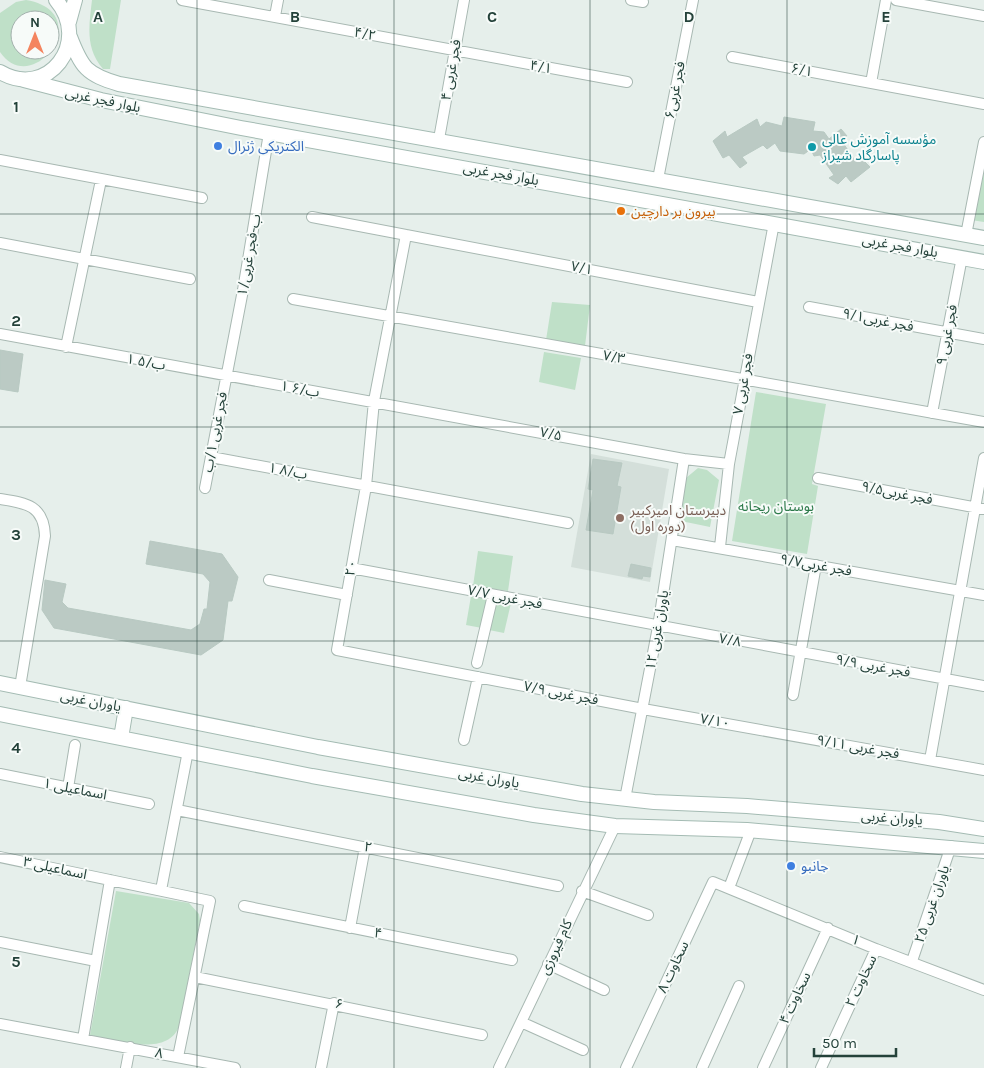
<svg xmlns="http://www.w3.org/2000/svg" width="984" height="1068" viewBox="0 0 984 1068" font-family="Karla,'Noto Sans Arabic',sans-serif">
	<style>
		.built { fill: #d4dfda }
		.green { fill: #bfe0c8; fill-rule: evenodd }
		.building { fill: #bbcac4; stroke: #b8c9c2 }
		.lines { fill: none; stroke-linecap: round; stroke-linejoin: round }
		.street-casing { stroke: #a8b8b2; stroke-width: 12 }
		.secondary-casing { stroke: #a4bbb3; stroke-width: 16 }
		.street { stroke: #fff; stroke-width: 10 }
		.secondary { stroke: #fff; stroke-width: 14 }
		.grid { fill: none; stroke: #24423a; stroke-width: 1; stroke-opacity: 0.55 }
		.shop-dot { fill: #3f7fe0; stroke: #f7fbf9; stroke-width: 2 }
		.culture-dot { fill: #0f9aa8; stroke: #f7fbf9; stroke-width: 2 }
		.food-dot { fill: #e8710a; stroke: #f7fbf9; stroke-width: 2 }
		.education-dot { fill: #8d6e63; stroke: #f7fbf9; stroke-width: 2 }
		.labels { text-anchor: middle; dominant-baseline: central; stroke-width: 4; stroke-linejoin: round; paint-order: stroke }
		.street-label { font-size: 14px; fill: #24423a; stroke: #f7fbf9 }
		.culture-label { font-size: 14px; fill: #0d838f; stroke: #f7fbf9; text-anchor: start }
		.shop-label { font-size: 14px; fill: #366cbe; stroke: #f7fbf9; text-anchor: start }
		.food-label { font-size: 14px; fill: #c56008; stroke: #f7fbf9; text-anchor: start }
		.park-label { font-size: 14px; fill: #2d7a4b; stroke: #f7fbf9 }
		.education-label { font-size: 14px; fill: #785e54; stroke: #f7fbf9; text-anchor: start }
		.grid-label { font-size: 16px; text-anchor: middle; font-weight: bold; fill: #24423a; stroke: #f7fbf9; stroke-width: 4; stroke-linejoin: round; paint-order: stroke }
	</style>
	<rect width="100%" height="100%" fill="#e6efeb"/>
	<path class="built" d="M591 454 669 469 650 582 571 567Z"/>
	<path class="green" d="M26 0C98 12 33 100 0 52V13L16 2ZM20 20H50V50H20Z
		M92 0H121L110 69H103C85 48 89 26 92 0Z
		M984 152V222L971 220Z
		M552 302 590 305 585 346 546 340Z
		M544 352 581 358 575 390 539 382Z
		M756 392 826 404 812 484 818 486 807 554 732 541Z
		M698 468 707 470 719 480 710 527 681 521 686 478Z
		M478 551 513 556 508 591 473 586Z
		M471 596 487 598 482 628 466 625Z
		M495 599 511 603 504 633 489 630Z
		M116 891 189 903 199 914 200 921 179 1026C168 1058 115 1040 90 1035Z"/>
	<path class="building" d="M784 117 815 122 813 131 824 132 829 139 841 129 847 136 841 140 856 162 861 158 870 167 851 182 846 176 838 184 829 178 834 175 820 155 814 156 811 149 804 154 780 151 775 143 767 149 763 145 742 157 747 163 740 168 729 155 723 158 713 141 725 131 727 137 757 119 760 127 766 122 782 126Z
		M0 350 23 354 18 392 0 389Z
		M593 459 622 463 617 486 621 487 613 534 586 530 593 490 588 489Z
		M150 541 222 554 238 577 232 601H228L223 640 201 655 54 628 42 610 45 580 66 584 62 602 68 608 191 630 200 624 204 609H207L210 582 203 574 146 564Z
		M631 564 651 568 650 577 643 576 642 579 628 576Z"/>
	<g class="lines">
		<defs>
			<path id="street" d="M182 0 627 82
				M631 0 643 2
				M896 0 984 16
				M275 16 278 0
				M732 57 984 104
				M871 83 886 0
				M439 139 464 0
				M0 160 202 198
				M658 179 693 0
				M312 217 758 302
				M406 235 374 401 366 486 337 650 643 709 984 770
				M966 235 984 142
				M0 243 190 279
				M293 299 984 422
				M809 307 984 339
				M0 334 684 459 729 464
				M66 347 101 180
				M932 413 962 257
				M211 457 568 523
				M818 478 984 509
				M205 488 243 290 269 133
				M0 499C26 503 44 505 45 536L20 687
				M672 540 984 595
				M720 547 729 464 774 223
				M351 568 984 686
				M269 580 347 595
				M477 663 493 595
				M793 695 816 565
				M464 740 478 677
				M930 760 984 458
				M0 774 149 804
				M68 788 75 745
				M625 799 658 627 684 459
				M177 810 558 886
				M0 857 210 901 178 1057
				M729 888 751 830
				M161 890 188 751
				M582 891 648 915
				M244 906 512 960
				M350 928 365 847
				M0 942 96 961
				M912 961 951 846
				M548 964 604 990
				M195 977 482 1035
				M521 1022 583 1050
				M0 1024 235 1068
				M83 1039 110 880
				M126 1068 130 1047
				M321 1068 334 1003
				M499 1068 615 826
				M626 1068 713 882 876 949 984 990
				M702 1068 739 986
				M763 1068 828 928
				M821 1068 876 949"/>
			<path id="secondary" d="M69 22 75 0
				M70 37C82 68 86 74 119 84L984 238
				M0 72C48 100 92 42 56 0
				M20 79 101 100 241 128 984 262
				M0 683 318 747 582 794 654 802 747 806 939 822 984 829
				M0 714 312 776 534 815 615 826 747 830 984 851
				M121 738 126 708"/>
		</defs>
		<use href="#street" class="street-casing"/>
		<use href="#secondary" class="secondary-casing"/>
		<use href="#street" class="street"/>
		<use href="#secondary" class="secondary"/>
	</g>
	<path class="grid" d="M197 0V1068M394 0V1068M590 0V1068M787 0V1068M0 214H984M0 427H984M0 641H984M0 854H984"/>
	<g class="shop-dot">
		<circle cx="218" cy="146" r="5"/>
		<circle cx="791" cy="866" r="5"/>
	</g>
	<circle class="culture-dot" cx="812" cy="147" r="5"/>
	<circle class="food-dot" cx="621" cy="211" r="5"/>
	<circle class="education-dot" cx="620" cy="518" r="5"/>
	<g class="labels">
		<g class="street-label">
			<text transform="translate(365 34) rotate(11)">۴/۲</text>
			<text transform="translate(541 67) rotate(10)">۴/۱</text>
			<text transform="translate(451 70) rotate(-80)">۴ فجر غربی</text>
			<text transform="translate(802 70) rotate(11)">۶/۱</text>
			<text transform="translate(675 90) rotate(-79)">فجر غربی۶</text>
			<text transform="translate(103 100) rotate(12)">بلوار فجر غربی</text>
			<text transform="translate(501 174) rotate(10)">بلوار فجر غربی</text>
			<text transform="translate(900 246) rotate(10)">بلوار فجر غربی</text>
			<text transform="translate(249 255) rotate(-80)">۱/ب-فجر غربی</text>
			<text transform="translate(582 268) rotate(11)">۷/۱</text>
			<text transform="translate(878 320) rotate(11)">فجر غربی۹/۱</text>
			<text transform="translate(947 335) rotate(-79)">۹ فجر غربی</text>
			<text transform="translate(614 357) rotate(10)">۷/۳</text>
			<text transform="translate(146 362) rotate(10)">۱ ب/۵</text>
			<text transform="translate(743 384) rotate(-80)">۷ فجر غربی</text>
			<text transform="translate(300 389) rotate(10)">۱ ب/۶</text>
			<text transform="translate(215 432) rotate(-79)">فجر غربی ۱/ب</text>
			<text transform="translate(551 434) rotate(11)">۷/۵</text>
			<text transform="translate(288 471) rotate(11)">۱ ب/۸</text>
			<text transform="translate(897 493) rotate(11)">فجر غربی۹/۵</text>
			<text transform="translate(816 565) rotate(10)">فجر غربی۹/۷</text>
			<text transform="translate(351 568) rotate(-80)">۲۰</text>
			<text transform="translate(505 597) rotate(11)">۷/۷ فجر غربی</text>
			<text transform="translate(657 630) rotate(-80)">۱۲ یاوران غربی</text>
			<text transform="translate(730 640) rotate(10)">۷/۸</text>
			<text transform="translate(873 666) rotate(10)">۹/۹ فجر غربی</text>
			<text transform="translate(561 693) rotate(11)">۷/۹ فجر غربی</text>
			<text transform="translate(91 701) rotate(11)">یاوران غربی</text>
			<text transform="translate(715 721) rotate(10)">۷/۱۰</text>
			<text transform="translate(858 747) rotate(10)">۹/۱۱ فجر غربی</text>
			<text transform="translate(489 778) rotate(10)">یاوران غربی</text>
			<text transform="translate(75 789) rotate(11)">اسماعیلی ۱</text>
			<text transform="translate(892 818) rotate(4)">یاوران غربی</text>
			<text transform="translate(368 847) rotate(11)">۲</text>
			<text transform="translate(55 868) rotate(12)">اسماعیلی ۳</text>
			<text transform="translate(932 904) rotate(-71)">یاوران غربی ۲۵</text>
			<text transform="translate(378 933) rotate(11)">۴</text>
			<text transform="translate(856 940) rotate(23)">۱</text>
			<text transform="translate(556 947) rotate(-65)">کام فیروزی</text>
			<text transform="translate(673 967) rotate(-65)">سخاوت ۸</text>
			<text transform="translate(861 981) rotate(-65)">سخاوت ۲</text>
			<text transform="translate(795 998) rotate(-65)">سخاوت ۴</text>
			<text transform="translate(339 1004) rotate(12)">۶</text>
			<text transform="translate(159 1053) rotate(11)">۸</text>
		</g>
		<g class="culture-label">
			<text x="822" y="139">مؤسسه آموزش عالی<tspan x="822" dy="16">پاسارگاد شیراز</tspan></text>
		</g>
		<g class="shop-label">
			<text x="228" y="146">الکتریکی ژنرال</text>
			<text x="801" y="866">جانبو</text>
		</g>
		<g class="food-label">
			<text x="631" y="211">بیرون بر دارچین</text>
		</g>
		<g class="park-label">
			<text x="776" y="506">بوستان ریحانه</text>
		</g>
		<g class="education-label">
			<text x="630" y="510">دبیرستان امیرکبیر<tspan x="630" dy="16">(دوره اول)</tspan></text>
		</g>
	</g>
	<g class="grid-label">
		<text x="98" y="22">A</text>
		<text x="295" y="22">B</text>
		<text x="492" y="22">C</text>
		<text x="689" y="22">D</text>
		<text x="886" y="22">E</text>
		<text x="16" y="112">1</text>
		<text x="16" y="326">2</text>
		<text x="16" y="540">3</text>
		<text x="16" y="753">4</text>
		<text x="16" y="967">5</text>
	</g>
	<g transform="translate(35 35)"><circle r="24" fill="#f7fbf9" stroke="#a3b1ad"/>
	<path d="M0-4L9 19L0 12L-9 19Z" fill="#f4845f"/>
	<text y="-8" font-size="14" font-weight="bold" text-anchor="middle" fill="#24423a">N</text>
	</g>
	<path d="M814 1048v8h82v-8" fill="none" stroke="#24423a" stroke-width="2.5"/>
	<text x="822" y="1048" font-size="15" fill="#24423a" stroke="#f7fbf9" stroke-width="4" paint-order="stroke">50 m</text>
</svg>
